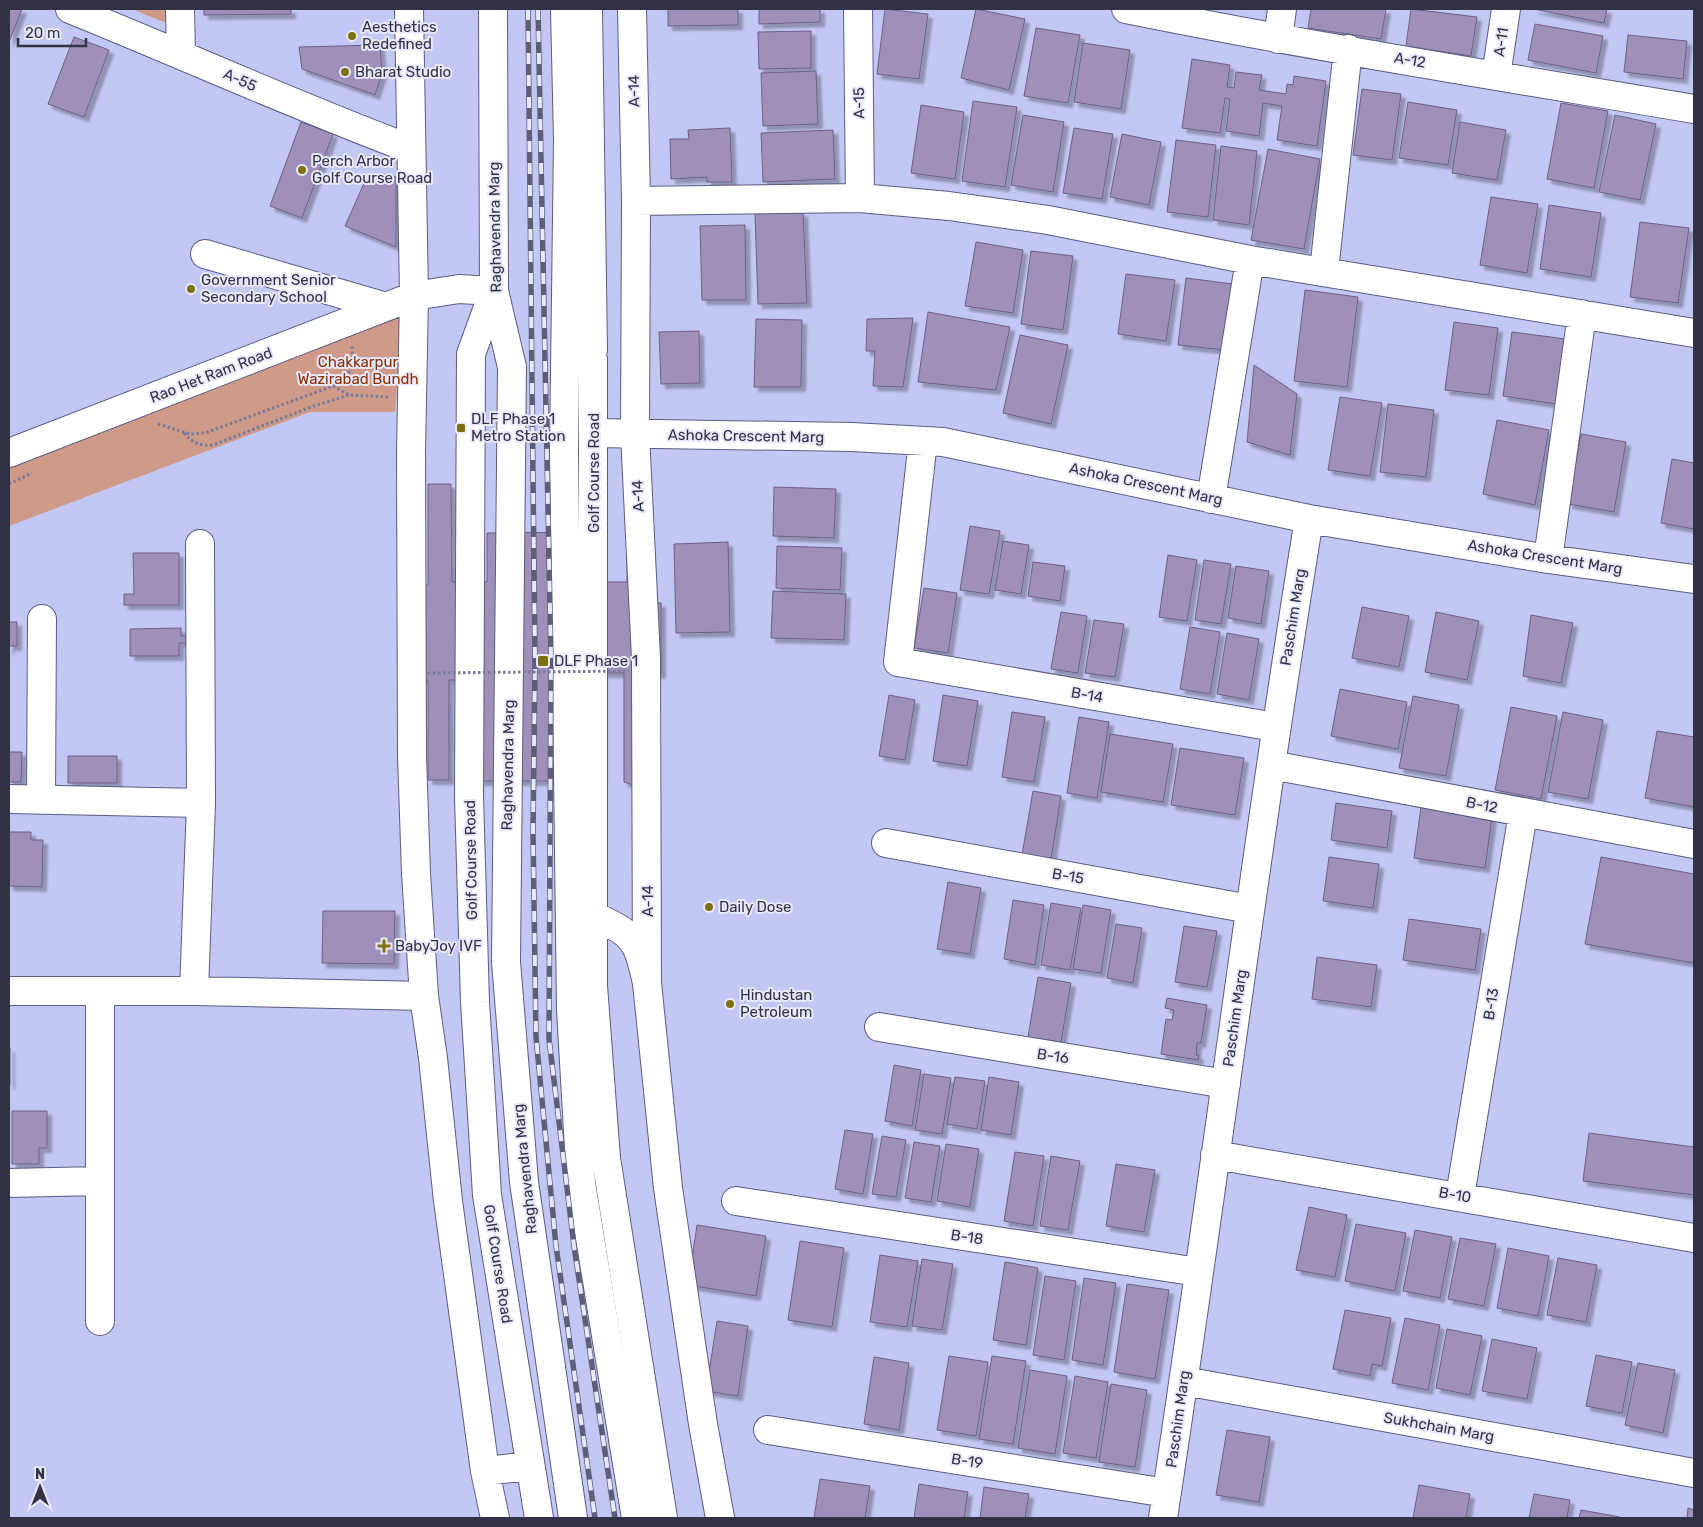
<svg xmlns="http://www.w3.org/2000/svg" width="1703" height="1527" viewBox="0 0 1703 1527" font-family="Rubik,sans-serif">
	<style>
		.green { fill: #cf9b88 }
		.building { fill: #9f90ba; stroke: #6d5f86; filter: url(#shadow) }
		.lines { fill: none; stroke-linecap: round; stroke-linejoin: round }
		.minor-casing { stroke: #5a5d84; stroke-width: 30 }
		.major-casing { stroke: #5a5d84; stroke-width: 30 }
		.path { stroke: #797b9a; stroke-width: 3; stroke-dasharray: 2.5 2.5; stroke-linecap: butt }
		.minor { stroke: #fff; stroke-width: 28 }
		.major { stroke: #fff; stroke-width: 28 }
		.rail-casing { stroke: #5d5f78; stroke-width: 5.5 }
		.rail { stroke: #e8eafc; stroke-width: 4; stroke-dasharray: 11; stroke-linecap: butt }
		.path-bridge { stroke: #797b9a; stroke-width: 3; stroke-dasharray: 2.5 2.5; stroke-linecap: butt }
		.poi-dot { fill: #7e7111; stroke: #e8eafc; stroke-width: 2 }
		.labels { text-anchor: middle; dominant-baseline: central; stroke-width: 4; stroke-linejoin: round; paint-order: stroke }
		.poi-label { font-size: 15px; fill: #313244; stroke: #e8eafc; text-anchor: start }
		.street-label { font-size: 15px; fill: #313244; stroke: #e8eafc }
		.park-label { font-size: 15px; fill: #8c2f00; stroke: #e8eafc }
	</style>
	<defs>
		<filter id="shadow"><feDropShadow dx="4.5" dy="4.5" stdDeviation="1" flood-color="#0004"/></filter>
	</defs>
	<rect width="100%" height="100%" fill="#c3c7f3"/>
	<path class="green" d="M132 9H166V23Z
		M404 308 395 412H310L9 526V461Z"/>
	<path class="building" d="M9 9H22L9 42Z
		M204 9H291V14L204 15Z
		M668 9H738V25L668 26Z
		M759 9H820V22L759 24Z
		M885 9 928 14 919 79 877 74Z
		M976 9 1025 19 1009 90 961 78Z
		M1311 9H1386L1381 39 1308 28Z
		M1411 9 1477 17 1471 56 1406 46Z
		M1534 9H1607L1604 23Z
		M1535 24 1603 36 1596 73 1528 60Z
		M1036 28 1080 35 1068 103 1024 96Z
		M811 31V68L759 69 758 32Z
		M1628 35 1687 41 1683 79 1624 72Z
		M74 37 109 50 84 117 48 104Z
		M1083 43 1130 50 1121 109 1074 102Z
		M380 45 382 74 375 95 302 69 299 47Z
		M1192 59 1230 65 1227 87 1234 88 1236 72 1262 75 1259 90 1286 94 1287 84 1293 85 1294 76 1326 81 1317 146 1277 140 1282 106 1263 103 1259 136 1226 131 1230 99 1225 98 1220 133 1182 128Z
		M816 71 818 124 763 126 761 73Z
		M1362 89 1401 94 1392 160 1353 155Z
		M973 101 1017 107 1005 187 962 181Z
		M1408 102 1457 110 1448 165 1399 158Z
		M1561 103 1608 111 1594 188 1547 179Z
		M921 105 964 112 955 179 911 173Z
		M1023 115 1064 122 1053 192 1011 185Z
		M1615 115 1656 124 1640 200 1599 192Z
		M301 122 333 134 302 218 270 206Z
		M1460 122 1506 130 1497 180 1452 173Z
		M730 128 732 182H707V177L671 179 670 139H689L688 130Z
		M1074 128 1113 134 1102 199 1063 193Z
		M833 130 835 179 763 182 761 133Z
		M1122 134 1161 142 1149 205 1110 197Z
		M1176 140 1216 145 1208 217 1167 212Z
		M1221 146 1257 151 1249 225 1213 220Z
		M1268 149 1320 159 1304 249 1251 240Z
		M384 174 396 177V247L345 226 366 179 372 181 375 177Z
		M1491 197 1538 204 1527 273 1480 265Z
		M1549 205 1601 213 1591 277 1540 269Z
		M803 212 807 303 758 304 755 214Z
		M1640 222 1689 228 1678 303 1630 297Z
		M745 225 746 300H702L700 226Z
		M976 242 1023 250 1013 313 965 306Z
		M1031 251 1073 256 1063 330 1021 324Z
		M1126 274 1175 280 1166 341 1118 334Z
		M1186 278 1233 284 1225 350 1178 345Z
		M1305 290 1358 297 1347 387 1294 381Z
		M928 312 1010 327 996 390 918 382Z
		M913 318 903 387 873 386 875 351H866L867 319Z
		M756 319 802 320 801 387H754Z
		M1454 322 1498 328 1489 395 1445 390Z
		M699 331 700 383 661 384 659 332Z
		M1512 332 1566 339 1556 404 1503 396Z
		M1020 335 1068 345 1051 424 1003 413Z
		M1254 365 1297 394 1290 455 1247 442Z
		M1340 397 1382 403 1370 476 1328 470Z
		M1388 404 1434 410 1426 477 1380 472Z
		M1497 420 1549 430 1535 505 1483 494Z
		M1581 434 1626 442 1614 512 1568 504Z
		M1672 459 1694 463V529L1661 523Z
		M428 484H451L452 582H487V533L592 532V582H627V490L645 603H661V674H644L636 786 624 782V673H602V781H480V680H449V780H428V680H417V585H428Z
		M774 487 836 489 834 538 773 536Z
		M970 526 1000 531 989 594 960 590Z
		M1003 541 1029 545 1021 594 995 590Z
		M728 542 730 632 676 633 674 544Z
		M777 546 842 548 840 590 776 588Z
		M133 553H179V605H124V594H134Z
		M1168 555 1197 560 1187 621 1159 617Z
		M1204 560 1231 564 1221 624 1195 620Z
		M1033 562 1065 566 1060 601 1028 596Z
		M1236 566 1269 571 1261 624 1228 618Z
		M924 588 957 593 948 653 914 648Z
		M773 591 846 594 844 640 771 638Z
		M1362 607 1409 616 1399 667 1352 658Z
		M1061 612 1087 616 1078 673 1051 669Z
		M1436 612 1479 621 1467 680 1425 672Z
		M1531 615 1573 623 1561 683 1523 676Z
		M1094 620 1124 624 1115 677 1085 673Z
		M9 622H17V646H9V651Z
		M1190 627 1220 632 1210 694 1180 689Z
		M181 628V636H189V643H179V656H130V629Z
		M1227 633 1259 639 1249 700 1217 694Z
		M1340 689 1407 702 1398 749 1331 736Z
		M889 695 915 700 905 760 879 756Z
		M943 695 978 701 967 766 933 761Z
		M1413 696 1459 705 1446 776 1399 768Z
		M1511 707 1557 716 1541 799 1495 790Z
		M1012 712 1045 717 1034 782 1002 777Z
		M1563 712 1603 720 1588 799 1548 792Z
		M1079 717 1109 722 1097 798 1067 793Z
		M1657 731 1694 737V807L1645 798Z
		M1110 734 1173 744 1163 802 1101 792Z
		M1180 748 1244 758 1235 815 1171 805Z
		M9 752H22L21 782H9Z
		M68 756H117V783H68Z
		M1033 791 1061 796 1051 860 1022 855Z
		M1336 803 1392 811 1387 848 1331 840Z
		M1421 807 1492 817 1485 868 1414 858Z
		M9 832H31V840H43L42 887 9 886Z
		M1329 857 1379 864 1373 908 1323 901Z
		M1601 857 1694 874V963L1585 944Z
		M948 882 981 888 970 954 937 949Z
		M1013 900 1044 905 1035 965 1004 959Z
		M1051 903 1081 908 1070 970 1041 965Z
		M1083 905 1111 910 1101 973 1073 969Z
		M323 911H395L394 964 322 963Z
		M1409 919 1481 929 1475 970 1403 960Z
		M1116 924 1142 928 1133 983 1107 978Z
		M1184 926 1217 931 1207 987 1175 982Z
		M1317 957 1377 965 1371 1007 1312 999Z
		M1038 977 1071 983 1061 1042 1028 1037Z
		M1167 998 1207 1005 1201 1043H1197L1196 1055H1199L1198 1060 1161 1054 1166 1019 1172 1020 1174 1010 1165 1008Z
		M9 1048H10V1085H9Z
		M894 1065 921 1070 912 1126 885 1121Z
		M924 1074 951 1078 942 1134 915 1130Z
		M955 1077 985 1081 977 1129 947 1124Z
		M989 1077 1019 1082 1011 1135 981 1130Z
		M12 1111H47V1148H39V1164H12Z
		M845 1130 873 1134 863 1194 835 1189Z
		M1589 1133 1694 1147V1195L1583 1181Z
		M882 1136 906 1140 896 1197 872 1194Z
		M914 1142 940 1146 931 1202 905 1198Z
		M946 1144 979 1149 970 1207 937 1201Z
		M1015 1152 1044 1156 1033 1226 1004 1221Z
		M1051 1156 1080 1161 1068 1230 1040 1226Z
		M1116 1164 1155 1170 1144 1232 1106 1226Z
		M1309 1207 1347 1215 1335 1277 1296 1270Z
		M1356 1224 1406 1233 1395 1291 1345 1281Z
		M697 1225 766 1236 756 1296 688 1285Z
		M1415 1230 1452 1237 1440 1298 1403 1291Z
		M1460 1238 1496 1244 1484 1306 1448 1299Z
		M800 1241 844 1248 832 1327 788 1320Z
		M1508 1248 1549 1256 1538 1316 1497 1308Z
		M880 1255 918 1261 907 1327 870 1322Z
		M1558 1258 1597 1265 1586 1322 1547 1315Z
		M922 1259 953 1264 942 1330 912 1326Z
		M1005 1262 1038 1268 1026 1345 993 1340Z
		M1045 1276 1076 1281 1064 1360 1033 1355Z
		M1084 1278 1116 1283 1103 1365 1072 1360Z
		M1127 1284 1169 1290 1155 1379 1114 1372Z
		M1345 1310 1391 1318 1382 1366 1372 1364 1370 1376 1333 1369Z
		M1405 1318 1440 1325 1428 1390 1392 1383Z
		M717 1321 748 1326 738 1396 706 1391Z
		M1447 1329 1482 1336 1470 1395 1436 1388Z
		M1492 1339 1537 1348 1527 1399 1482 1391Z
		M1596 1355 1632 1362 1622 1413 1586 1406Z
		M949 1356 988 1362 976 1436 937 1430Z
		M992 1356 1026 1361 1013 1444 979 1439Z
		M874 1357 909 1363 899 1430 864 1424Z
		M1638 1363 1675 1370 1663 1433 1625 1425Z
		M1030 1370 1067 1376 1055 1454 1018 1448Z
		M1075 1376 1108 1382 1096 1458 1063 1453Z
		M1111 1384 1147 1390 1135 1467 1099 1462Z
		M1227 1430 1270 1437 1259 1502 1216 1495Z
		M820 1479 870 1486 865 1518H814Z
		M919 1484 968 1492 964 1518H914Z
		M1419 1485 1470 1494 1466 1518H1413Z
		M984 1487 1029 1494 1025 1518H980Z
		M1534 1494 1570 1500 1567 1518H1529Z
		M1688 1508 1694 1510V1518H1687Z
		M1581 1510 1620 1517 1619 1518H1579Z"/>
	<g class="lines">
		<defs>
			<path id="minor" d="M70 9C184 55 296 106 411 149
				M180 9 181 53
				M409 9 414 296 411 451 412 756 416 874 424 996 433 1058 448 1201 485 1471 495 1518
				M588 9 593 350
				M632 9 636 201 635 434 646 658 647 983
				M858 9 860 198
				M1126 9C1314 47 1504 77 1694 109
				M1278 39 1282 9
				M1496 76 1506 9
				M636 201 860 198 949 206 1048 220 1250 260 1694 333
				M205 254 386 307
				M1324 271 1348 49
				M566 299 593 359V986L606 1158 663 1518
				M594 433 852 437 943 442 1309 519 1548 559 1694 579
				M923 441 898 662 1275 727
				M9 453 414 296 459 289 494 291 471 354 469 796 475 1002 487 1195 539 1518
				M1211 499 1250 260
				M200 544 201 803
				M1548 559 1582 314
				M1271 765 1694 844
				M9 799 201 803 194 991
				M41 800 42 619
				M886 843 1250 909
				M594 916C635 935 637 939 647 983L668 1188 703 1424 720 1518
				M9 991H194L424 996
				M100 991V1321
				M879 1027 1226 1084
				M1215 1155 1694 1238
				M9 1183 98 1181
				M1460 1196 1523 813
				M736 1201 1198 1272
				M1184 1381 1694 1473
				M768 1430 1167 1493
				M485 1471 530 1466
				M1163 1518C1214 1185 1255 851 1309 519"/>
			<path id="major" d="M493 9 494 291 512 367 506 962 524 1182 573 1518
				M565 9 568 140 564 452 571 1010 581 1183 636 1518"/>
		</defs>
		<use href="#minor" class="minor-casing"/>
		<use href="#major" class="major-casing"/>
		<path class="path" d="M333 386 349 395 388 397
			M158 424 190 434 205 433 333 386C353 373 353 368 352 345
			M184 433C192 443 200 446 213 445L311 407 349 395
			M9 484 32 473"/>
		<use href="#minor" class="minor"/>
		<use href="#major" class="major"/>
		<defs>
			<path id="rail" d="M528 9 535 661 533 833 536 1037 556 1246 595 1518
				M538 9 551 660 549 1039 574 1246 615 1518"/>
		</defs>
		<use href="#rail" class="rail-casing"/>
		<use href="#rail" class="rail"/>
		<path class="path-bridge" d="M428 673 629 671"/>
	</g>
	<g class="poi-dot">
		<circle cx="352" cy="36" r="5"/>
		<circle cx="345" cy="72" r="5"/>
		<circle cx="302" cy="170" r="5"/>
		<circle cx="191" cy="289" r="5"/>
		<rect x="456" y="423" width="10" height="10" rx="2.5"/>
		<rect x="537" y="655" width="12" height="12" rx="2.5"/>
		<circle cx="709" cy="907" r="5"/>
		<path d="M381.5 938.5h5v5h5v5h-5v5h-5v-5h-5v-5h5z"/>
		<circle cx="730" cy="1004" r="5"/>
	</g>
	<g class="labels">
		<g class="poi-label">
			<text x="362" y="27">Aesthetics<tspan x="362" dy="17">Redefined</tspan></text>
			<text x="355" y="72">Bharat Studio</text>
			<text x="312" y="161">Perch Arbor<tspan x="312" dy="17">Golf Course Road</tspan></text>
			<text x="201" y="280">Government Senior<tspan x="201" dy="17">Secondary School</tspan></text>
			<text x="471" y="419">DLF Phase 1<tspan x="471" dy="17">Metro Station</tspan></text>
			<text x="554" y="661">DLF Phase 1</text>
			<text x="719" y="907">Daily Dose</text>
			<text x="395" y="946">BabyJoy IVF</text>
			<text x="740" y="995">Hindustan<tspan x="740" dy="17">Petroleum</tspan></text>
		</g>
		<g class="street-label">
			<text transform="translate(1501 42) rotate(-81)">A-11</text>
			<text transform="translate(1410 60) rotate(10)">A-12</text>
			<text transform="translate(240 80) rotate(24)">A-55</text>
			<text transform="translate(634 91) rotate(-91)">A-14</text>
			<text transform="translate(859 103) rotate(-91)">A-15</text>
			<text transform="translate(495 227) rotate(-91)">Raghavendra Marg</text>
			<text transform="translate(211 375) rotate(-21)">Rao Het Ram Road</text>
			<text transform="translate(746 436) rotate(1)">Ashoka Crescent Marg</text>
			<text transform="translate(594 473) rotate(-90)">Golf Course Road</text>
			<text transform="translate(1146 484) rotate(12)">Ashoka Crescent Marg</text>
			<text transform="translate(638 496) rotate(-93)">A-14</text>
			<text transform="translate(1545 557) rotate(9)">Ashoka Crescent Marg</text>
			<text transform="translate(1293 617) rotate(-81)">Paschim Marg</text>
			<text transform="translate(1087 695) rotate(10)">B-14</text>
			<text transform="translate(508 765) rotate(-89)">Raghavendra Marg</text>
			<text transform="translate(1482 805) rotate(11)">B-12</text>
			<text transform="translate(471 860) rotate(-91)">Golf Course Road</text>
			<text transform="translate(1068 876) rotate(10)">B-15</text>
			<text transform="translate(648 901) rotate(-90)">A-14</text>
			<text transform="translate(1491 1004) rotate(-81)">B-13</text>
			<text transform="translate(1235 1018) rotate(-82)">Paschim Marg</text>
			<text transform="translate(1053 1056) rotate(9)">B-16</text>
			<text transform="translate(525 1169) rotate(-96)">Raghavendra Marg</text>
			<text transform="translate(1455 1195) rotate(10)">B-10</text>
			<text transform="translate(967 1237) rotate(9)">B-18</text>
			<text transform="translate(498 1264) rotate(81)">Golf Course Road</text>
			<text transform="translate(1178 1419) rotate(-82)">Paschim Marg</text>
			<text transform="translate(1439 1427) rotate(10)">Sukhchain Marg</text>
			<text transform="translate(967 1461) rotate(9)">B-19</text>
		</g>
		<g class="park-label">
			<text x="358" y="362">Chakkarpur<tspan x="358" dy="17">Wazirabad Bundh</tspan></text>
		</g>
	</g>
	<rect width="1703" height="1527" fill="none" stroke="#313244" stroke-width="20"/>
	<g transform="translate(40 1487)" stroke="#e8eafc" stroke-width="4" paint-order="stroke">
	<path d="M0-4L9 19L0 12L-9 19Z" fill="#313244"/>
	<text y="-8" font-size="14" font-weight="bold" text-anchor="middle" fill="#313244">N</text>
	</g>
	<path d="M18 38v8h68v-8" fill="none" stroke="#313244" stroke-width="2.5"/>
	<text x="25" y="38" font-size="15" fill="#313244" stroke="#e8eafc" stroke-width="4" paint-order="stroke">20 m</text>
</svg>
